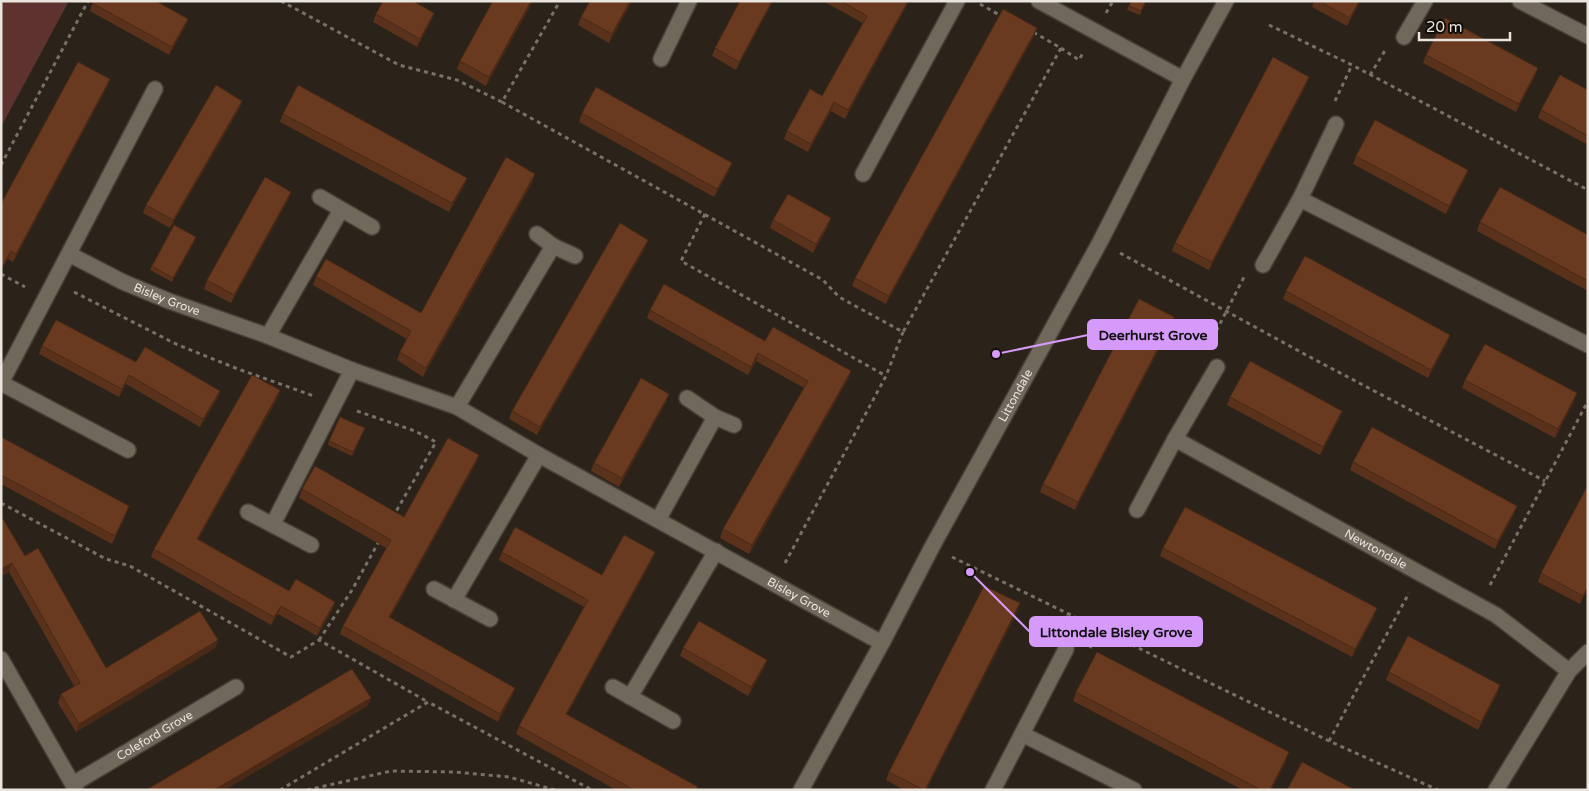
<svg xmlns="http://www.w3.org/2000/svg" width="1589" height="791" viewBox="0 0 1589 791" font-family="'Varela Round',sans-serif">
	<style>
		.green { fill: #5e322f }
		.lines { fill: none; stroke-linecap: round; stroke-linejoin: round }
		.minor-casing { stroke: #464038; stroke-width: 18 }
		.path { stroke: #787168; stroke-width: 3; stroke-dasharray: 4 4; stroke-linecap: butt }
		.minor { stroke: #71685c; stroke-width: 15 }
		.wall { fill: #5a321b }
		.shaded-wall { fill: #4a2916 }
		.building { fill: #693a1f; stroke: #4a2916 }
		.labels { text-anchor: middle; dominant-baseline: central; stroke-width: 4.5; stroke-linejoin: round; paint-order: stroke }
		.street-label { font-size: 12px; fill: #e9e4dd; stroke: #110d09 }
		.leader { fill: none; stroke: #d69bfa; stroke-width: 2 }
		.callout-dot { fill: #d69bfa; stroke: #110d09; stroke-width: 2 }
		.callout { fill: #d69bfa; stroke: #d69bfa; stroke-width: 2 }
		.callout-label { font-size: 14px; text-anchor: middle; font-weight: bold; fill: #111 }
	</style>
	<rect width="100%" height="100%" fill="#2b2319"/>
	<path class="green" d="M1 1H69L1 127Z"/>
	<g class="lines">
		<defs>
			<g id="minor">
				<path d="M1039 1 1183 79"/>
				<path d="M1520 1 1588 36"/>
				<path d="M1404 37 1425 1"/>
				<path d="M661 59 689 1"/>
				<path d="M863 174 957 1"/>
				<path d="M320 197 372 227"/>
				<path d="M1300 199 1588 345"/>
				<path d="M537 234 553 246 575 256"/>
				<path id="s1" d="M69 254 123 282 169 301 268 336 352 370 457 407 539 455 882 643"/>
				<path d="M1263 265 1300 199 1336 124"/>
				<path d="M268 336 341 210"/>
				<path d="M1 383 155 89"/>
				<path d="M1 383 128 450"/>
				<path d="M687 398 715 417 734 425"/>
				<path d="M457 407 553 246"/>
				<path id="s2" d="M1175 439 1496 615 1569 671"/>
				<path d="M1137 510 1175 439 1217 367"/>
				<path d="M248 512 311 545"/>
				<path d="M658 520 715 417"/>
				<path d="M273 524 352 370"/>
				<path d="M434 589 490 619"/>
				<path d="M454 600 539 455"/>
				<path d="M1 659 76 790"/>
				<path d="M613 687 673 721"/>
				<path d="M630 697 716 551"/>
				<path d="M1022 734 1134 790"/>
				<path id="s3" d="M73 784 236 687"/>
				<path id="s4" d="M801 790 882 643 932 547 1100 242 1183 79 1226 1"/>
				<path d="M993 790 1066 649"/>
				<path d="M1496 790 1569 671 1588 652"/>
			</g>
		</defs>
		<use href="#minor" class="minor-casing"/>
		<path class="path" d="M281 1 399 65 457 80 502 102 560 1
			M980 4 1003 17
			M1106 13 1113 1
			M1269 25 1352 65 1588 190
			M1061 48 1079 60 1084 51
			M1370 75 1386 49
			M1335 101 1352 65
			M502 102 823 280 839 297 903 332 1061 48 1033 32
			M1 165 88 1
			M705 214 681 261 886 376
			M1120 253 1308 356 1545 481
			M1 274 25 287
			M74 292 176 344 238 369 314 396
			M1209 345 1244 277
			M357 411 415 431 436 442 394 515
			M1 503 106 559 130 566 291 657 319 640 428 702
			M952 557 1329 741 1438 790
			M785 563 886 376 903 332
			M1490 585 1588 401
			M1062 626 1069 614
			M319 640 352 590 378 543
			M1090 648 1100 629
			M1329 741 1409 593
			M280 790 428 702 592 790
			M307 790 391 771 455 772 509 777 555 790"/>
		<use href="#minor" class="minor"/>
	</g>
	<path class="wall" d="M93 1 188 19 185 27 169 55 90 11Z
		M493 1H533L486 86 457 69 460 61Z
		M590 1H632L609 43 578 25 581 17Z
		M740 1H773L736 70 712 56 715 48Z
		M823 1H909L845 119 831 111 808 152 784 139 787 131 822 96 863 23Z
		M1131 1H1146L1140 15 1127 10Z
		M1314 1H1360L1347 26 1312 7Z
		M434 13 431 21 417 47 373 22 376 14Z
		M1037 28 1034 36 886 304 852 286 855 278Z
		M1426 55 1535 76 1516 112 1423 63Z
		M110 79 107 87 13 262 8 259 1 204Z
		M1306 85 1209 270 1172 251 1175 243Z
		M1588 90V145L1538 118 1541 110Z
		M242 101 239 109 170 228 143 213 146 205Z
		M582 113 729 171 714 197 579 122Z
		M283 114 467 178 464 186 449 212 280 122Z
		M1356 156 1468 170 1465 178 1446 214 1353 164Z
		M535 174 532 183 423 377 397 360 400 352 407 339 313 285 316 277 421 313Z
		M291 192 288 200 231 303 204 289 207 280Z
		M773 220 828 226 813 253 770 228Z
		M1480 222 1588 235V291L1477 231Z
		M194 242 172 282 150 270 152 266Z
		M645 248 537 435 509 419 512 411Z
		M1286 291 1450 335 1447 343 1428 378 1283 299Z
		M650 310 765 341 851 371 848 379 749 554 720 538 723 529 804 388 756 361 748 375 647 318Z
		M1171 326 1075 510 1040 492 1043 484Z
		M42 346 136 362 220 391 217 399 200 427 126 384 119 397 39 354Z
		M1465 380 1574 401 1555 438 1462 388Z
		M280 390 277 399 198 539 289 591 335 602 332 610 317 636 278 614 271 625 151 557 154 549Z
		M669 394 666 402 619 487 591 471 594 463Z
		M1230 397 1339 419 1320 455 1227 405Z
		M365 428 352 456 328 445 329 441Z
		M1 437 126 515 112 544 1 484Z
		M479 455 476 463 390 618 515 688 512 696 498 722 340 634 343 626 386 548 299 498 302 489 404 517Z
		M1353 462 1517 506 1514 514 1495 549 1350 470Z
		M1588 485V588L1580 604 1538 582 1541 573Z
		M1 520 25 556 106 668 218 640 215 648 76 732 58 703 61 694 74 686 9 572 1 576Z
		M1163 548 1374 616 1352 657 1160 556Z
		M502 552 602 575 652 560 567 714 697 790H616L516 734 519 726 584 607 499 560Z
		M1017 612 926 790H904L886 780 889 772Z
		M683 648 767 660 764 668 748 696 680 656Z
		M1389 672 1500 685 1497 694 1478 730 1386 680Z
		M1076 692 1286 761 1271 790H1243L1073 701Z"/>
	<path class="shaded-wall" d="M531 1H533L486 86 489 77Z
		M630 1H632L609 43 612 34Z
		M772 1H773L736 70 739 62Z
		M908 1H909L845 119 848 110Z
		M1359 1H1360L1347 26 1350 18Z
		M434 13 431 21 417 47 420 39Z
		M188 19 185 27 169 55 172 47Z
		M1037 28 1034 36 886 304 889 296Z
		M1538 68 1535 76 1516 112 1519 104Z
		M1309 77 1306 85 1209 270 1212 262Z
		M110 79 107 87 13 262 16 254Z
		M242 101 239 109 170 228 173 220Z
		M834 102 831 111 808 152 811 144Z
		M732 163 729 171 714 197 717 189Z
		M1468 170 1465 178 1446 214 1449 206Z
		M535 174 532 183 423 377 426 368Z
		M467 178 464 186 449 212 452 203Z
		M291 192 288 200 231 303 234 295Z
		M831 218 828 226 813 253 816 244Z
		M196 237 194 242 172 282 173 278Z
		M648 240 645 248 537 435 540 427Z
		M11 251 8 259 1 271V269Z
		M1174 317 1171 326 1075 510 1078 502Z
		M1450 335 1447 343 1428 378 1431 370Z
		M758 353 756 361 748 375 751 367Z
		M851 371 848 379 749 554 752 545Z
		M129 375 126 384 119 397 122 389Z
		M280 390 277 399 194 547 197 539Z
		M220 391 217 399 200 427 203 419Z
		M1577 393 1574 401 1555 438 1558 429Z
		M669 394 666 402 619 487 622 478Z
		M1342 411 1339 419 1320 455 1323 447Z
		M479 455 476 463 386 625 389 617Z
		M129 506 126 515 112 544 115 536Z
		M1517 506 1514 514 1495 549 1498 541Z
		M655 552 652 560 563 722 566 714Z
		M12 563 9 572 1 576V569Z
		M1588 586V588L1580 604 1583 596Z
		M335 602 332 610 317 636 320 628Z
		M1020 603 1017 612 926 790H925Z
		M281 606 278 614 271 625 274 617Z
		M1377 608 1374 616 1352 657 1355 649Z
		M218 640 215 648 76 732 79 724Z
		M767 660 764 668 748 696 751 687Z
		M1500 685 1497 694 1478 730 1481 722Z
		M515 688 512 696 498 722 500 714Z
		M371 698 368 706 225 790H214Z
		M1289 752 1286 761 1271 790H1270Z"/>
	<path class="building" d="M93 1H156L188 19 172 47 92 3Z
		M383 1H413L434 13 420 39 376 14Z
		M493 1H531L489 77 460 61Z
		M590 1H630L612 34 581 17Z
		M740 1H772L739 62 715 48Z
		M841 1H908L848 110 834 102 811 144 787 131 810 89 822 96 867 16Z
		M1131 1H1146L1141 11 1129 6Z
		M1319 1H1359L1350 18Z
		M1003 9 1037 28 889 296 855 278Z
		M1445 18 1538 68 1519 104 1426 55Z
		M1273 57 1309 77 1212 262 1175 243Z
		M78 62 110 79 16 254 11 251 1 269V204Z
		M1560 75 1588 90V136L1541 110Z
		M216 85 242 101 173 220 146 205Z
		M298 85 467 178 452 203 283 114Z
		M596 87 732 163 717 189 582 113Z
		M1375 120 1468 170 1449 206 1356 156Z
		M506 157 535 174 426 368 400 352 411 331 316 277 326 259 421 313Z
		M265 177 291 192 234 295 207 280Z
		M1500 187 1588 235V281L1480 222Z
		M788 194 831 218 816 244 773 220Z
		M620 223 648 240 540 427 512 411Z
		M174 225 196 237 173 278 152 266Z
		M1305 256 1450 335 1431 370 1286 291Z
		M664 284 765 341 773 327 851 371 752 545 723 529 808 381 758 353 751 367 650 310Z
		M1139 299 1174 317 1078 502 1043 484Z
		M56 320 136 362 145 347 220 391 203 419 129 375 122 389 42 346Z
		M1485 344 1577 393 1558 429 1465 380Z
		M1250 361 1342 411 1323 447 1230 397Z
		M252 375 280 390 197 539 289 591 296 579 335 602 320 628 281 606 274 617 154 549Z
		M641 378 669 394 622 478 594 463Z
		M340 417 365 428 353 452 329 441Z
		M1372 427 1517 506 1498 541 1353 462Z
		M1 437 129 506 115 536 1 475Z
		M448 438 479 455 389 617 515 688 500 714 343 626 391 540 302 489 315 466 404 517Z
		M1588 485V586L1583 596 1541 573Z
		M1185 507 1377 608 1355 649 1163 548Z
		M3 519 25 556 38 548 106 668 200 611 218 640 79 724 61 694 80 683 12 563 1 569V520Z
		M515 527 602 575 624 535 655 552 566 714 698 787 696 790H634L519 726 588 600 502 552Z
		M984 586 1020 603 925 790H924L889 772Z
		M699 621 767 660 751 687 683 648Z
		M1408 636 1500 685 1481 722 1389 672Z
		M1097 652 1289 752 1270 790H1261L1076 692Z
		M352 669 371 698 214 790H146Z
		M1302 762 1355 790H1287Z"/>
	<g class="labels">
		<g class="street-label">
			<text stroke="none"><textPath href="#s1" startOffset="108">Bisley Grove</textPath></text>
			<text stroke="none"><textPath href="#s4" startOffset="449">Littondale</textPath></text>
			<text stroke="none"><textPath href="#s2" startOffset="229">Newtondale</textPath></text>
			<text stroke="none"><textPath href="#s1" startOffset="809">Bisley Grove</textPath></text>
			<text stroke="none"><textPath href="#s3" startOffset="95">Coleford Grove</textPath></text>
		</g>
	</g>
	<path class="leader" d="M996 354L1088 335M970 572L1030 632"/>
	<g class="callout-dot">
		<circle cx="996" cy="354" r="5"/>
		<circle cx="970" cy="572" r="5"/>
	</g>
	<g class="callout">
		<rect x="1088" y="320" width="129" height="29" rx="5"/>
		<rect x="1030" y="617" width="172" height="29" rx="5"/>
	</g>
	<g class="callout-label">
		<text x="1153" y="340">Deerhurst Grove</text>
		<text x="1116" y="637">Littondale Bisley Grove</text>
	</g>
	<rect width="1589" height="791" fill="none" stroke="#e9e4dd" stroke-width="5"/>
	<path d="M1419 32v8h91v-8" fill="none" stroke="#e9e4dd" stroke-width="2.5"/>
	<text x="1426" y="32" font-size="15" fill="#e9e4dd" stroke="#110d09" stroke-width="4" paint-order="stroke">20 m</text>
</svg>
